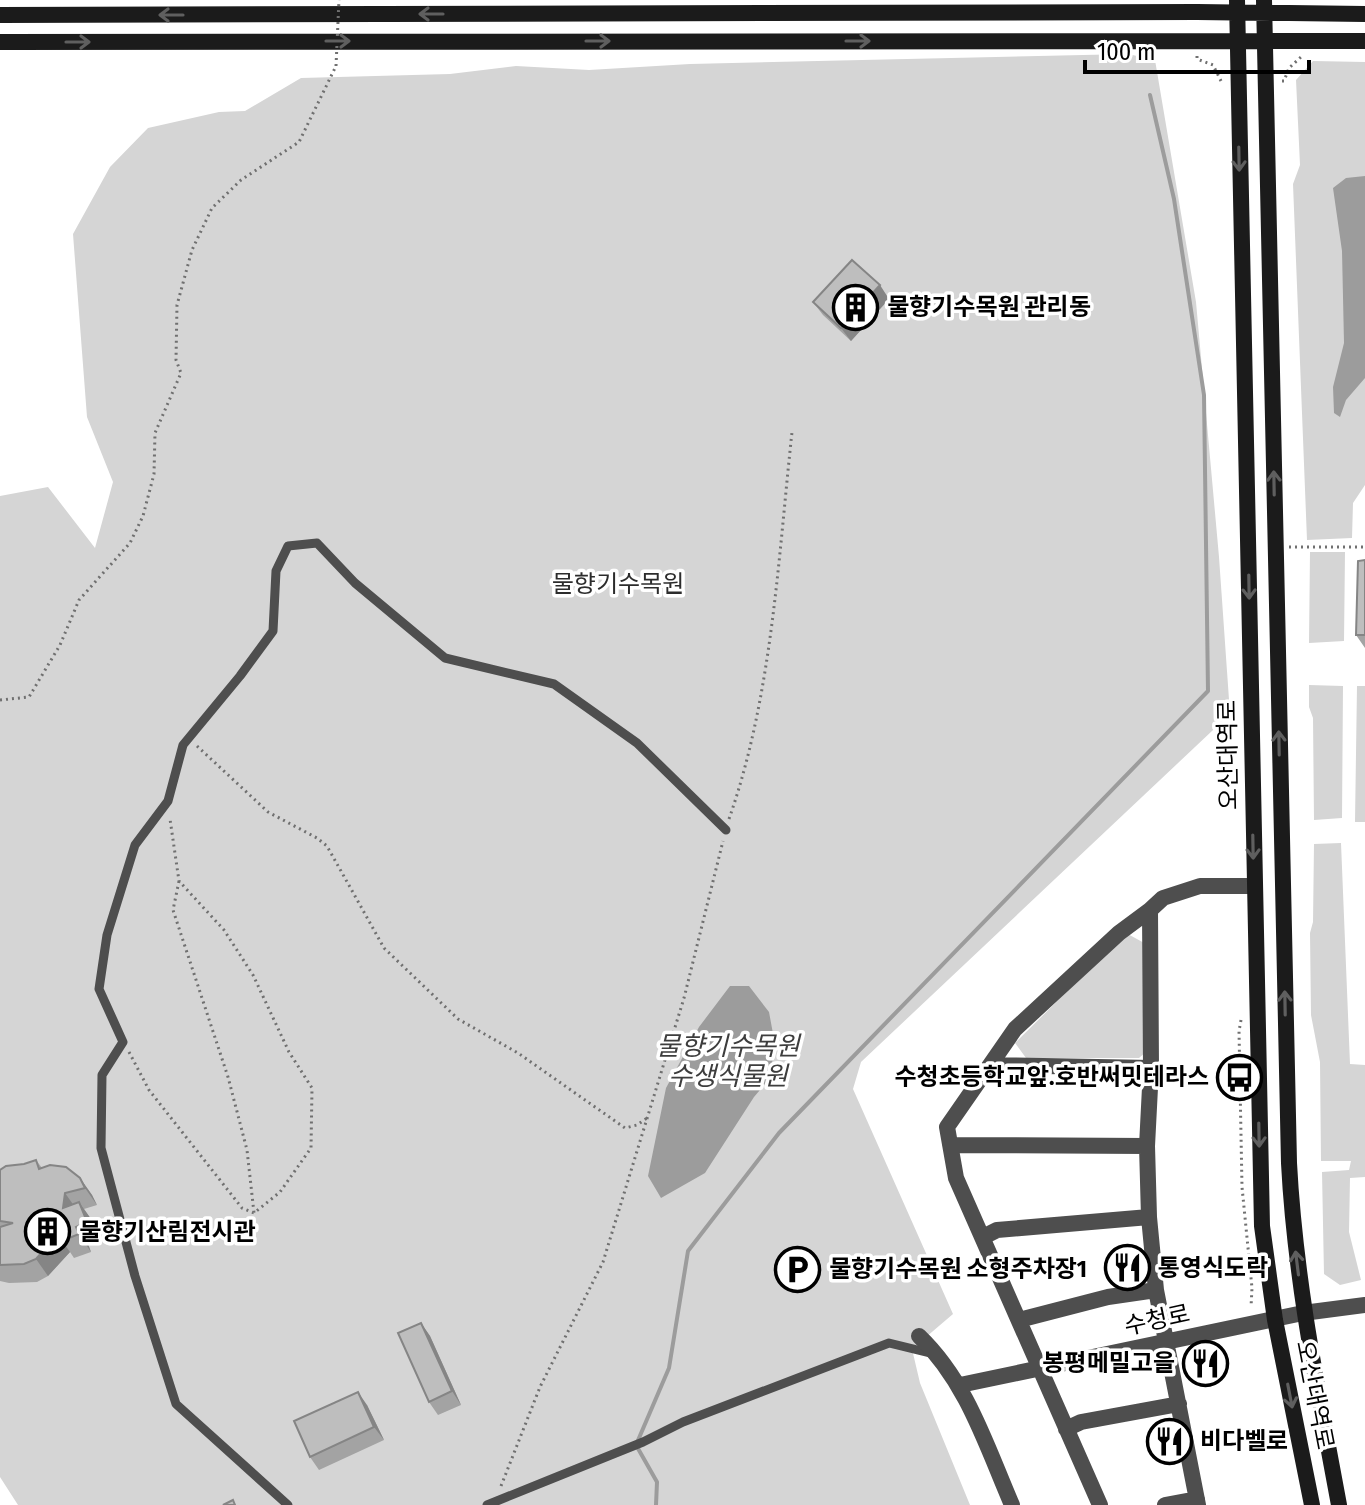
<svg xmlns="http://www.w3.org/2000/svg" width="1365" height="1505" viewBox="0 0 1365 1505" font-family="'Fira Sans Condensed','Noto Sans KR',sans-serif">
	<style>
		.green { fill: #d5d5d5 }
		.water { fill: #9c9c9c }
		.lines { fill: none; stroke-linecap: round; stroke-linejoin: round }
		.stream { stroke: #9c9c9c; stroke-width: 4 }
		.path { stroke: #707070; stroke-width: 3; stroke-dasharray: 2 4; stroke-linecap: butt }
		.lane { stroke: #4e4e4e; stroke-width: 9 }
		.street { stroke: #4e4e4e; stroke-width: 16 }
		.secondary { stroke: #1b1b1b; stroke-width: 16 }
		.path-bridge { stroke: #707070; stroke-width: 3; stroke-dasharray: 2 4; stroke-linecap: butt }
		.wall { fill: #a3a3a3 }
		.shaded-wall { fill: #858585 }
		.building { fill: #bebebe; stroke: #858585; stroke-width: 2 }
		.oneway { stroke: #5f5f5f }
		.labels { text-anchor: middle; dominant-baseline: central; stroke-width: 7; stroke-linejoin: round; paint-order: stroke }
		.poi-label { font-size: 24px; font-weight: bold; fill: #000; stroke: #fff; text-anchor: start }
		.park-label { font-size: 24px; fill: #2c2c2c; stroke: #fff }
		.street-label { font-size: 24px; fill: #000; stroke: #fff }
		.water-label { font-size: 26px; font-style: italic; fill: #3d3d3d; stroke: #fff }
	</style>
	<rect width="100%" height="100%" fill="#fff"/>
	<path class="green" d="M1128 54 1155 60 1196 302 1219 557 1230 714 861 1062 853 1089 953 1314 912 1349 920 1383 970 1505H18L0 1477V496L48 487 95 548 113 482 87 417 73 234 110 167 148 128 219 112 245 111 301 78 450 74 516 66 589 70 690 64Z
		M1313 61 1365 62V485L1353 503 1352 538 1307 540 1293 184 1300 165 1296 80Z
		M1310 552H1345L1344 641 1309 643Z
		M1309 685 1343 686 1342 818 1314 820 1313 718 1309 707Z
		M1357 686H1365V822H1355Z
		M1341 843 1350 1064 1365 1065V1177L1350 1178 1349 1232 1361 1280 1340 1285 1324 1274 1322 1172 1349 1170 1351 1161H1321L1320 1062 1311 1015 1310 933 1313 922 1314 844Z
		M1126 933 1146 944 1147 1051 1139 1058H1026L1015 1043Z"/>
	<path class="water" d="M1365 176V378L1346 400 1340 417 1334 413 1333 387 1344 343 1342 251 1333 188 1346 178Z
		M730 986H749L769 1012 774 1039 771 1077 754 1097 705 1173 661 1198 648 1176 666 1088 699 1027Z"/>
	<g class="lines">
		<path class="stream" d="M656 1505 657 1482 636 1445 669 1368 688 1251 779 1133 1208 691 1204 395 1174 199 1150 95"/>
		<path class="path" d="M1197 56V59L1213 65 1222 83
			M1282 81H1284L1289 68 1301 57
			M1289 547H1365
			M0 700 29 697 60 645 79 600 130 543 143 516 154 474 155 433 181 373 176 360 177 305 192 250 212 208 241 180 299 142 336 66
			M197 746 268 812 317 838 327 846 384 948 458 1019 518 1053 625 1128 637 1125 647 1118
			M729 819C772 696 778 561 792 432
			M179 881 173 910 228 1077 247 1150 254 1213
			M1241 1020 1239 1031 1242 1187 1252 1288 1251 1307
			M129 1052 149 1090 242 1208 254 1213 280 1192 311 1148 312 1088 289 1052 253 975 224 930 179 881 170 819
			M501 1486 540 1387 603 1262 684 998 723 841"/>
		<path class="lane" d="M288 1505 176 1404 135 1276 101 1148 102 1075 123 1042 99 989 107 935 135 845 168 801 183 745 240 676 273 631 276 571 288 546 317 543 355 583 445 658 554 684 637 743 726 830
			M487 1505 643 1442 683 1422 889 1343 934 1354"/>
		<path class="street" d="M1150 910 1151 1068 1147 1146 1149 1217 1156 1290 1198 1505
			M992 1065 1151 1068
			M950 1145 1147 1146
			M983 1237 997 1230 1149 1217
			M1019 1320 1108 1297 1156 1290
			M919 1336C967 1382 986 1445 1012 1505
			M960 1385 1303 1313 1365 1305
			M1066 1429 1081 1422 1179 1404
			M1100 1505 956 1178 947 1127 1015 1029 1119 933 1150 910 1163 898 1200 886H1254
			M1165 1505 1197 1499"/>
		<path class="secondary" d="M1237 0 1262 1226 1275 1320 1312 1505
			M1264 0 1289 1163C1295 1279 1318 1391 1339 1505
			M0 15 1197 12 1365 14
			M0 42 1365 41"/>
		<path class="path-bridge" d="M336 66 339 0"/>
	</g>
	<path class="wall" d="M889 299 851 341 823 315 813 302Z
		M1365 560V648L1356 635Z
		M36 1160 42 1168 80 1178 92 1195 97 1205 84 1209 91 1219 99 1240 88 1244 91 1252 74 1258 70 1252 48 1276 37 1282 9 1283 0 1281V1170L24 1164Z
		M421 1323 430 1336 461 1405 438 1415 429 1402Z
		M367 1405 384 1440 319 1470 310 1457Z"/>
	<path class="shaded-wall" d="M880 285 889 299 851 341 841 328Z
		M80 1178 92 1195 97 1205 85 1188Z
		M65 1193 77 1210 63 1208Z
		M79 1202 91 1219 99 1240 87 1222Z
		M76 1227 88 1244 91 1252 79 1234Z
		M58 1234 62 1241 70 1252 48 1276 36 1259Z
		M421 1323 430 1336 461 1405 452 1391Z
		M358 1392 367 1405 384 1440 374 1427Z"/>
	<path class="building" d="M852 260 880 285 841 328 813 302Z
		M1365 560V635H1356L1358 561Z
		M36 1160 39 1169 50 1165 66 1167 80 1178 85 1188 65 1193 63 1208 79 1202 87 1222 76 1227 79 1234 62 1241 58 1234 36 1259 24 1264 0 1265V1227L13 1223 0 1221V1170L6 1166 24 1164Z
		M421 1323 452 1391 429 1402 398 1333Z
		M358 1392 374 1427 310 1457 294 1421Z
		M233 1500 235 1505H223Z"/>
	<defs><path id="oneway-shaft" d="M-6 0H5M1.5-3L5.5 0L1.5 3" fill="none" stroke-width="1.6" stroke-linecap="round" stroke-linejoin="round" transform="scale(2)"/></defs>
	<g class="oneway">
		<use href="#oneway-shaft" transform="translate(431 14) rotate(180)"/>
		<use href="#oneway-shaft" transform="translate(171 15) rotate(180)"/>
		<use href="#oneway-shaft" transform="translate(338 41)"/>
		<use href="#oneway-shaft" transform="translate(598 41)"/>
		<use href="#oneway-shaft" transform="translate(858 41)"/>
		<use href="#oneway-shaft" transform="translate(78 42)"/>
		<use href="#oneway-shaft" transform="translate(1239 159) rotate(89)"/>
		<use href="#oneway-shaft" transform="translate(1274 483) rotate(-91)"/>
		<use href="#oneway-shaft" transform="translate(1249 587) rotate(89)"/>
		<use href="#oneway-shaft" transform="translate(1279 743) rotate(-91)"/>
		<use href="#oneway-shaft" transform="translate(1253 847) rotate(89)"/>
		<use href="#oneway-shaft" transform="translate(1285 1003) rotate(-91)"/>
		<use href="#oneway-shaft" transform="translate(1259 1135) rotate(89)"/>
		<use href="#oneway-shaft" transform="translate(1297 1263) rotate(-97)"/>
		<use href="#oneway-shaft" transform="translate(1290 1396) rotate(79)"/>
	</g>
	<defs>
		<symbol id="building-ring" viewBox="-11 -11 22 22"><circle r="9.5" fill="#fff" stroke="#000" stroke-width="1.5"/><path d="M-4-6H4V6H1V3H-1V6H-4ZM-2.5-4.3h1.7v1.8h-1.7ZM.8-4.3h1.7v1.8H.8ZM-2.5-1h1.7V.8h-1.7ZM.8-1h1.7V.8H.8Z" fill="#000"/></symbol>
		<symbol id="bus-ring" viewBox="-11 -11 22 22"><circle r="9.5" fill="#fff" stroke="#000" stroke-width="1.5"/><path d="M-5-6H5V4H4V6H2V4H-2V6H-4V4H-5ZM-3.5-4V0h7V-4ZM-3.5 1.2v1.5H-2V1.2ZM2 1.2v1.5H3.5V1.2Z" fill="#000"/></symbol>
		<symbol id="restaurant-ring" viewBox="-11 -11 22 22"><circle r="9.5" fill="#fff" stroke="#000" stroke-width="1.5"/><path d="M-5-6h1v4h1v-4h1v4h1v-4h1v5L-1.5 .5V6h-2V.5L-5-1ZM5-6V6H3V1.5H1.5Q1.5-4 5-6Z" fill="#000"/></symbol>
		<symbol id="parking-ring" viewBox="-11 -11 22 22"><circle r="9.5" fill="#fff" stroke="#000" stroke-width="1.5"/><path d="M-3.5-5.5H1a3.5 3.5 0 0 1 0 7H-1V5.5H-3.5ZM-1-3.4V-.6H.8a1.4 1.4 0 0 0 0-2.8Z" fill="#000"/></symbol>
	</defs>
	<g fill-rule="evenodd">
		<use href="#building-ring" x="830" y="282" width="51" height="51"/>
		<use href="#bus-ring" x="1214" y="1052" width="51" height="51"/>
		<use href="#building-ring" x="22" y="1206" width="51" height="51"/>
		<use href="#restaurant-ring" x="1102" y="1242" width="51" height="51"/>
		<use href="#parking-ring" x="772" y="1244" width="51" height="51"/>
		<use href="#restaurant-ring" x="1180" y="1338" width="51" height="51"/>
		<use href="#restaurant-ring" x="1144" y="1416" width="51" height="51"/>
	</g>
	<g class="labels">
		<g class="poi-label">
			<text x="887" y="307">물향기수목원 관리동</text>
			<text x="1209" y="1077" text-anchor="end">수청초등학교앞.호반써밋테라스</text>
			<text x="79" y="1232">물향기산림전시관</text>
			<text x="1158" y="1268">통영식도락</text>
			<text x="829" y="1269">물향기수목원 소형주차장1</text>
			<text x="1175" y="1363" text-anchor="end">봉평메밀고을</text>
			<text x="1200" y="1441">비다벨로</text>
		</g>
		<g class="park-label">
			<text x="618" y="584">물향기수목원</text>
		</g>
		<g class="street-label">
			<text transform="translate(1228 755) rotate(-91)">오산대역로</text>
			<text transform="translate(1157 1320) rotate(-12)">수청로</text>
			<text transform="translate(1315 1395) rotate(79)">오산대역로</text>
		</g>
		<g class="water-label">
			<text x="728" y="1046">물향기수목원<tspan x="728" dy="30">수생식물원</tspan></text>
		</g>
	</g>
	<path d="M1085 60v12h224v-12" fill="none" stroke="#000000" stroke-width="4"/>
	<text x="1097" y="60" font-size="24" fill="#000000" stroke="#ffffff" stroke-width="6" paint-order="stroke">100 m</text>
</svg>
